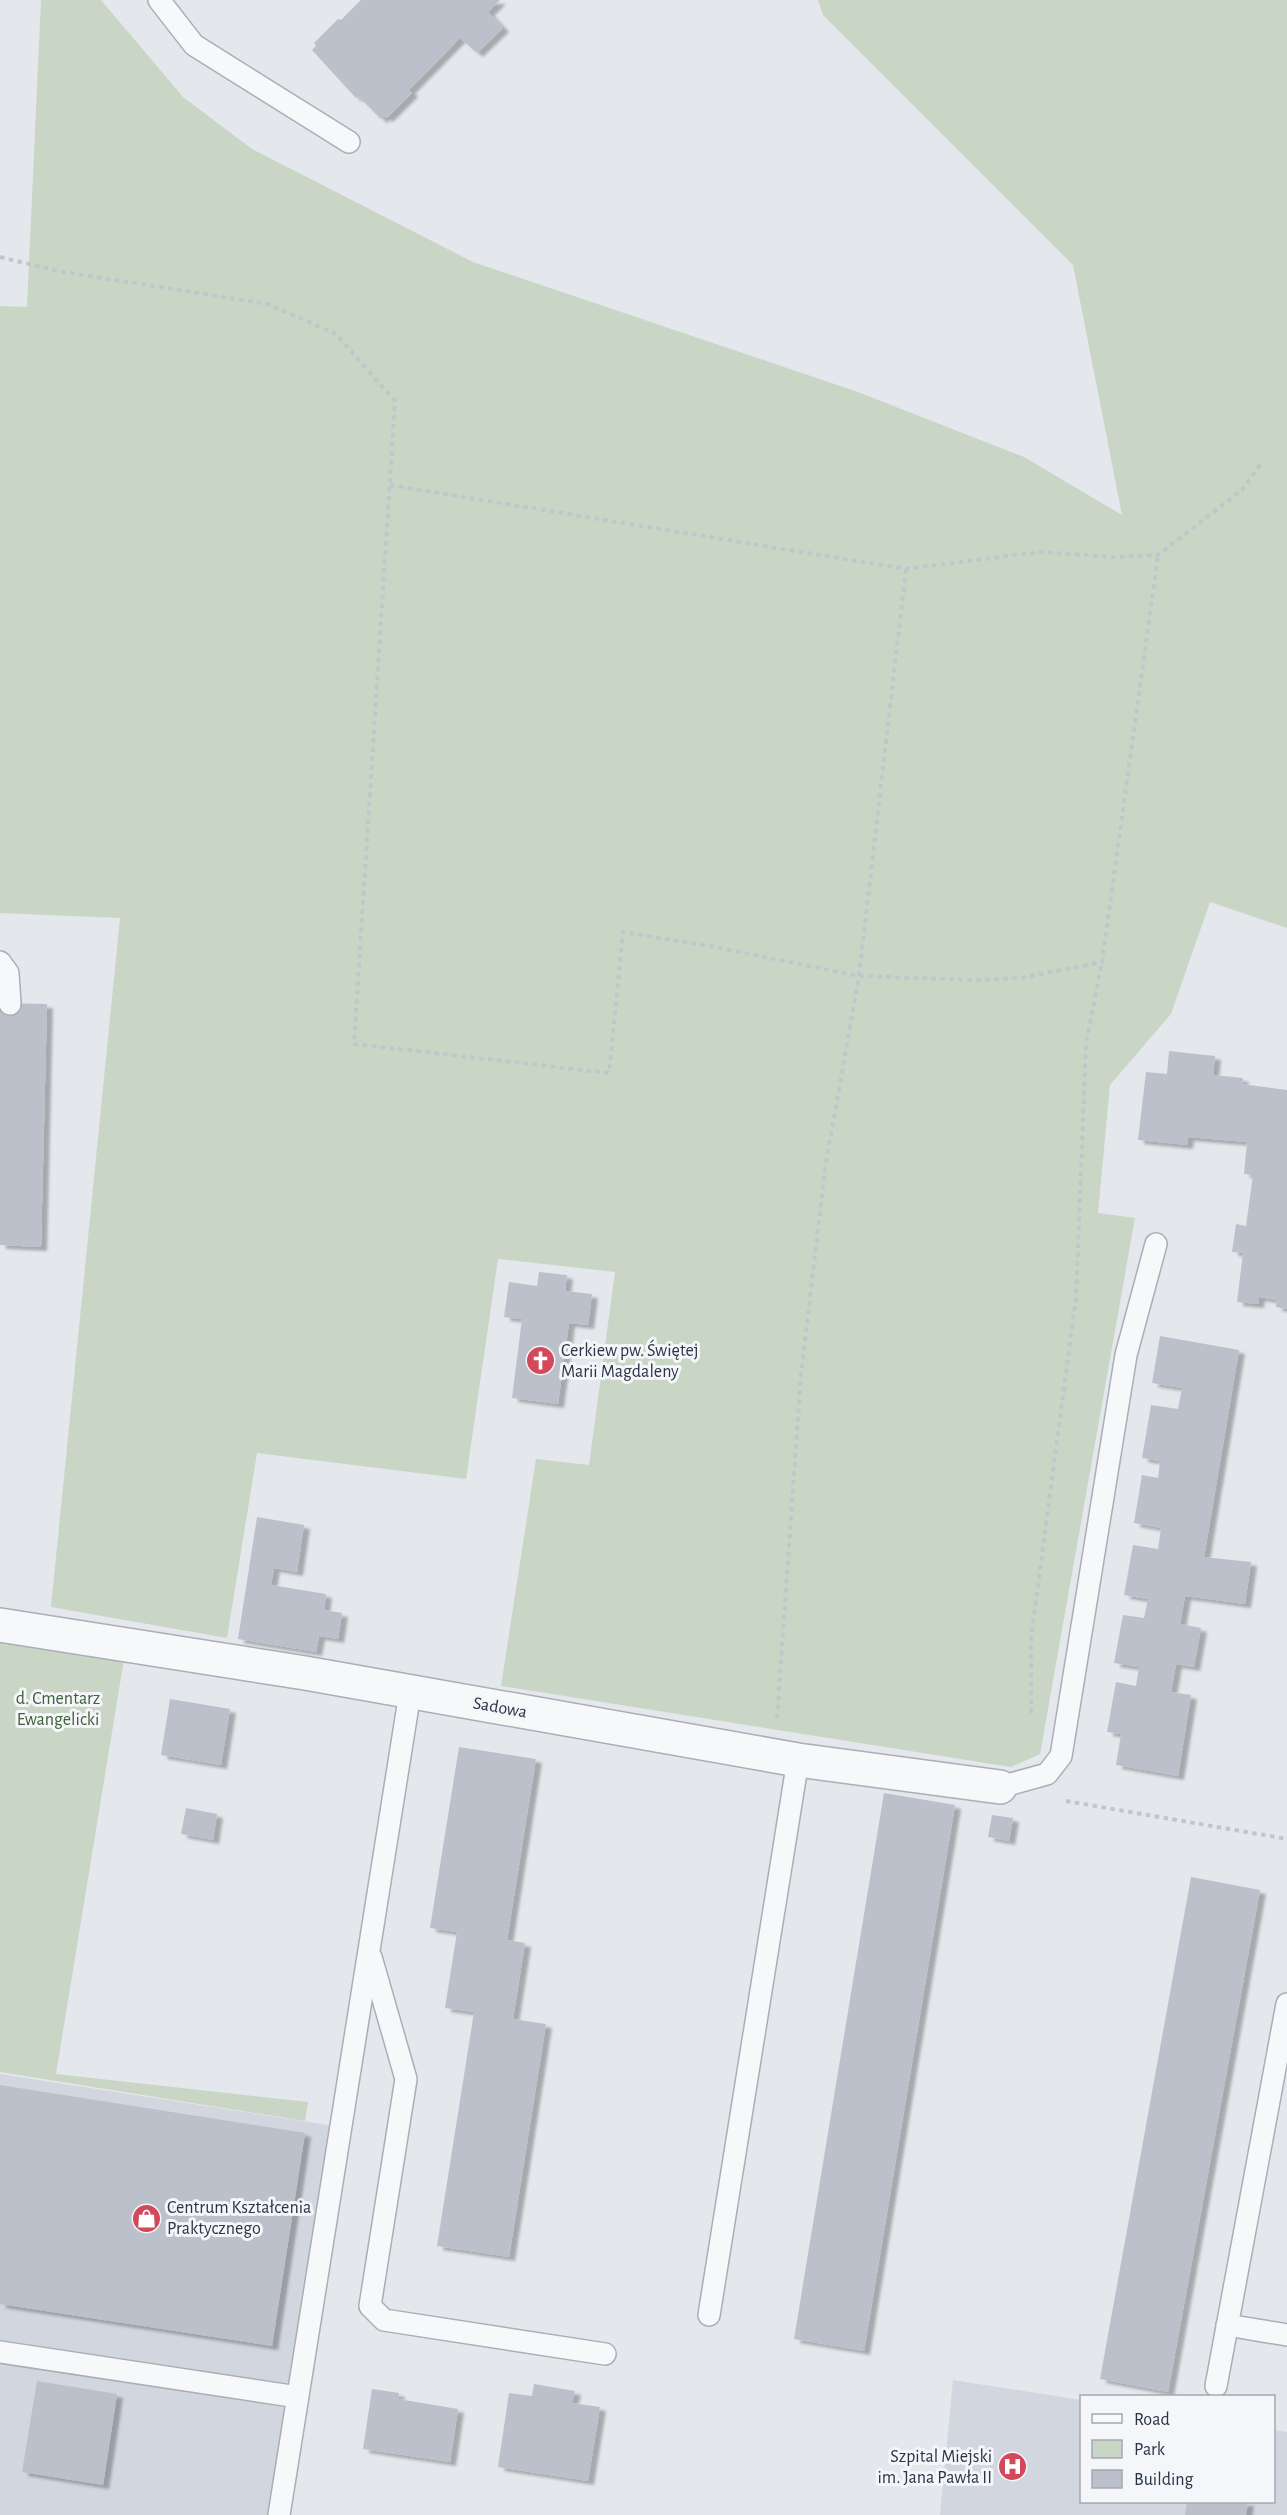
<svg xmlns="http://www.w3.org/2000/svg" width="1287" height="2515" viewBox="0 0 1287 2515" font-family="'Alegreya Sans',sans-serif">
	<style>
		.built { fill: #d2d6de }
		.green { fill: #c9d6c5 }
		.building { fill: #bbc0ca; filter: url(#shadow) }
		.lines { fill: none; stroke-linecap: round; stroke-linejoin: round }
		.lane-casing { stroke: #a9aeb7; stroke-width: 24 }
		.street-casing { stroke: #a9aeb7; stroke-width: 36 }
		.path { stroke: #c2c5cb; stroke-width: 4; stroke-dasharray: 4.5 4.5; stroke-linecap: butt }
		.lane { stroke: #f7f8fa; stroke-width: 21 }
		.street { stroke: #f7f8fa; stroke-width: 33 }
		.labels { text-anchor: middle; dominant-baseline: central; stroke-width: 6; stroke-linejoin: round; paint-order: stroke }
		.poi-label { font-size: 18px; fill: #2b3445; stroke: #f4f6f9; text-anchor: start }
		.park-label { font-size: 18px; fill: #3f6138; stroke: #f4f6f9 }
		.street-label { font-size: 18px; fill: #2b3445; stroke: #f4f6f9 }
	</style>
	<defs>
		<filter id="shadow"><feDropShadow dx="6" dy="4" stdDeviation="1.5" flood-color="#0004"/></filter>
	</defs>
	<rect width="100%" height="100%" fill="#e4e7ec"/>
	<path class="built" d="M0 2074 341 2127 279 2515H0Z
		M953 2380 1081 2400 1082 2502H1274V2430L1287 2432V2515H940Z"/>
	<path class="green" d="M41 0H101L183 97 252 149 473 262 858 392 1024 457 1122 515 1073 265 823 15 818 0H1287V928L1210 902 1171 1014 1110 1085 1098 1213 1135 1218 1040 1754 1011 1767 501 1686 536 1459 589 1465 615 1272 498 1259 466 1479 257 1453 227 1638 51 1607 120 918 0 913V306L27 307Z
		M0 1642 124 1659 56 2074 308 2102 305 2121 0 2072Z"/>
	<path class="building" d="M361 0H500L488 12 503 28 477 53 460 38 409 90 412 93 387 118 384 116 381 119 358 96 356 98 312 50 316 46 314 43 338 19 341 20Z
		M0 1003 47 1004 41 1247 0 1245Z
		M1169 1051 1215 1056 1213 1075 1243 1078 1242 1084 1287 1090V1309L1276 1307 1277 1300 1259 1297 1258 1304 1237 1302 1243 1253 1232 1252 1236 1224 1246 1226 1253 1175 1244 1174 1247 1142 1188 1137 1187 1145 1138 1140 1146 1072 1167 1074Z
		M539 1272 567 1275 565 1291 592 1294 588 1325 569 1323 558 1404 512 1398 522 1319 504 1317 509 1282 537 1286Z
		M1160 1336 1239 1350 1204 1557 1251 1562 1245 1604 1185 1596 1180 1624 1201 1628 1194 1667 1176 1664 1171 1692 1191 1695 1178 1776 1116 1765 1121 1734 1107 1732 1116 1682 1136 1686 1139 1667 1114 1663 1123 1615 1144 1618 1148 1599 1124 1595 1133 1545 1158 1549 1161 1528 1134 1523 1142 1475 1158 1478 1160 1461 1142 1458 1151 1405 1178 1409 1182 1388 1152 1383Z
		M257 1517 304 1525 297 1572 274 1568 271 1585 326 1594 324 1610 342 1613 338 1639 319 1636 316 1652 238 1639Z
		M170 1699 230 1709 221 1765 161 1755Z
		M459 1747 536 1759 507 1940 525 1943 513 2019 546 2024 509 2257 437 2246 474 2012 445 2008 457 1932 430 1928Z
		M884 1793 955 1805 864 2351 794 2339Z
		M186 1808 217 1814 213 1840 181 1834Z
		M992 1815 1013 1818 1009 1841 988 1837Z
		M1191 1877 1260 1890 1168 2392 1100 2379Z
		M0 2085 305 2133 272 2346 0 2304Z
		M37 2381 117 2394 103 2485 22 2472Z
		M534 2384 575 2391 572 2403 600 2407 588 2481 498 2467 509 2393 532 2396Z
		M372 2389 399 2393 398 2399 458 2409 450 2462 363 2449Z
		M1187 2502H1248L1246 2515H1185Z"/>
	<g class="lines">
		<defs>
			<path id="lane" d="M159 0 194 45 349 142
				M0 962 8 973 10 1004
				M1000 1787 1047 1774 1061 1756 1126 1355 1156 1244
				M371 1957 406 2079 370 2306 384 2320 605 2354
				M709 2315 798 1760
				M1227 2325 1287 2335
				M0 2352 298 2397
				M1216 2386 1287 2004
				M279 2515 410 1693"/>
			<path id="street" d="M0 1625 305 1673 798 1760 1000 1787"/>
		</defs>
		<use href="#lane" class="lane-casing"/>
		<use href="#street" class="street-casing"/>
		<path class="path" d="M0 257 58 271 268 304 336 334 395 401 354 1044 609 1073 623 932 715 947 859 976 977 980 1021 978 1102 962 1158 555
			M390 485 906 569 1040 552 1112 557 1158 555 1242 490 1262 462
			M1031 1713V1637L1076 1298 1086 1044 1102 962
			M777 1718 801 1375 825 1168 859 976 906 569
			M1066 1801 1287 1839"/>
		<use href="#lane" class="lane"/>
		<use href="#street" class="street"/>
	</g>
	<defs>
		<symbol id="church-disc" viewBox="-11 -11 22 22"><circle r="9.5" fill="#d1495b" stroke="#f4f6f9"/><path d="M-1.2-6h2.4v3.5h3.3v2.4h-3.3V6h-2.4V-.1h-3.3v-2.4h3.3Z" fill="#fff"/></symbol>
		<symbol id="shop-disc" viewBox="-11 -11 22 22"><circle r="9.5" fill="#d1495b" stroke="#f4f6f9"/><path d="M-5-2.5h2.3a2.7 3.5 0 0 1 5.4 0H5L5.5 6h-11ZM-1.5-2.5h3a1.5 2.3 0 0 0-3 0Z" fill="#fff"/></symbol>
		<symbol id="hospital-disc" viewBox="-11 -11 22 22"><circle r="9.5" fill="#d1495b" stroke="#f4f6f9"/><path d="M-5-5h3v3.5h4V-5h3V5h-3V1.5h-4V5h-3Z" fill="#fff"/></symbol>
	</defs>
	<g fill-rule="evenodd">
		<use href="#church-disc" x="524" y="1344" width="33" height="33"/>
		<use href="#shop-disc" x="130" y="2202" width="33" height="33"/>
		<use href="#hospital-disc" x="996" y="2450" width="33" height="33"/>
	</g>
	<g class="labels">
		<g class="poi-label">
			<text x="561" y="1351">Cerkiew pw. Świętej<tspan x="561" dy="21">Marii Magdaleny</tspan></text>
			<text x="167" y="2208">Centrum Kształcenia<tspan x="167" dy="21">Praktycznego</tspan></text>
			<text x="992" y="2457" text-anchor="end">Szpital Miejski<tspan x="992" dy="21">im. Jana Pawła II</tspan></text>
		</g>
		<g class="park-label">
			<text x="58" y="1699">d. Cmentarz<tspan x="58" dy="21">Ewangelicki</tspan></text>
		</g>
		<g class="street-label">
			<text transform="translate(500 1708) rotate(10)">Sadowa</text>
		</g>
	</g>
	<rect x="1080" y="2395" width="195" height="108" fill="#f4f6f9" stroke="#a4a8b1" stroke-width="1.5"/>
	<rect x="1092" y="2414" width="30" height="9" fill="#f7f8fa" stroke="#a4a8b1" stroke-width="1.5"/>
	<text x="1134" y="2425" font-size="18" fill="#2b3445">Road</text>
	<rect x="1092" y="2440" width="30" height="18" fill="#c9d6c5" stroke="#a4a8b1" stroke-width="1.5"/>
	<text x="1134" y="2455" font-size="18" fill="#2b3445">Park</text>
	<rect x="1092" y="2470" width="30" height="18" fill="#bbc0ca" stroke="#a4a8b1" stroke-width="1.5"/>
	<text x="1134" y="2485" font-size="18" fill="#2b3445">Building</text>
</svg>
